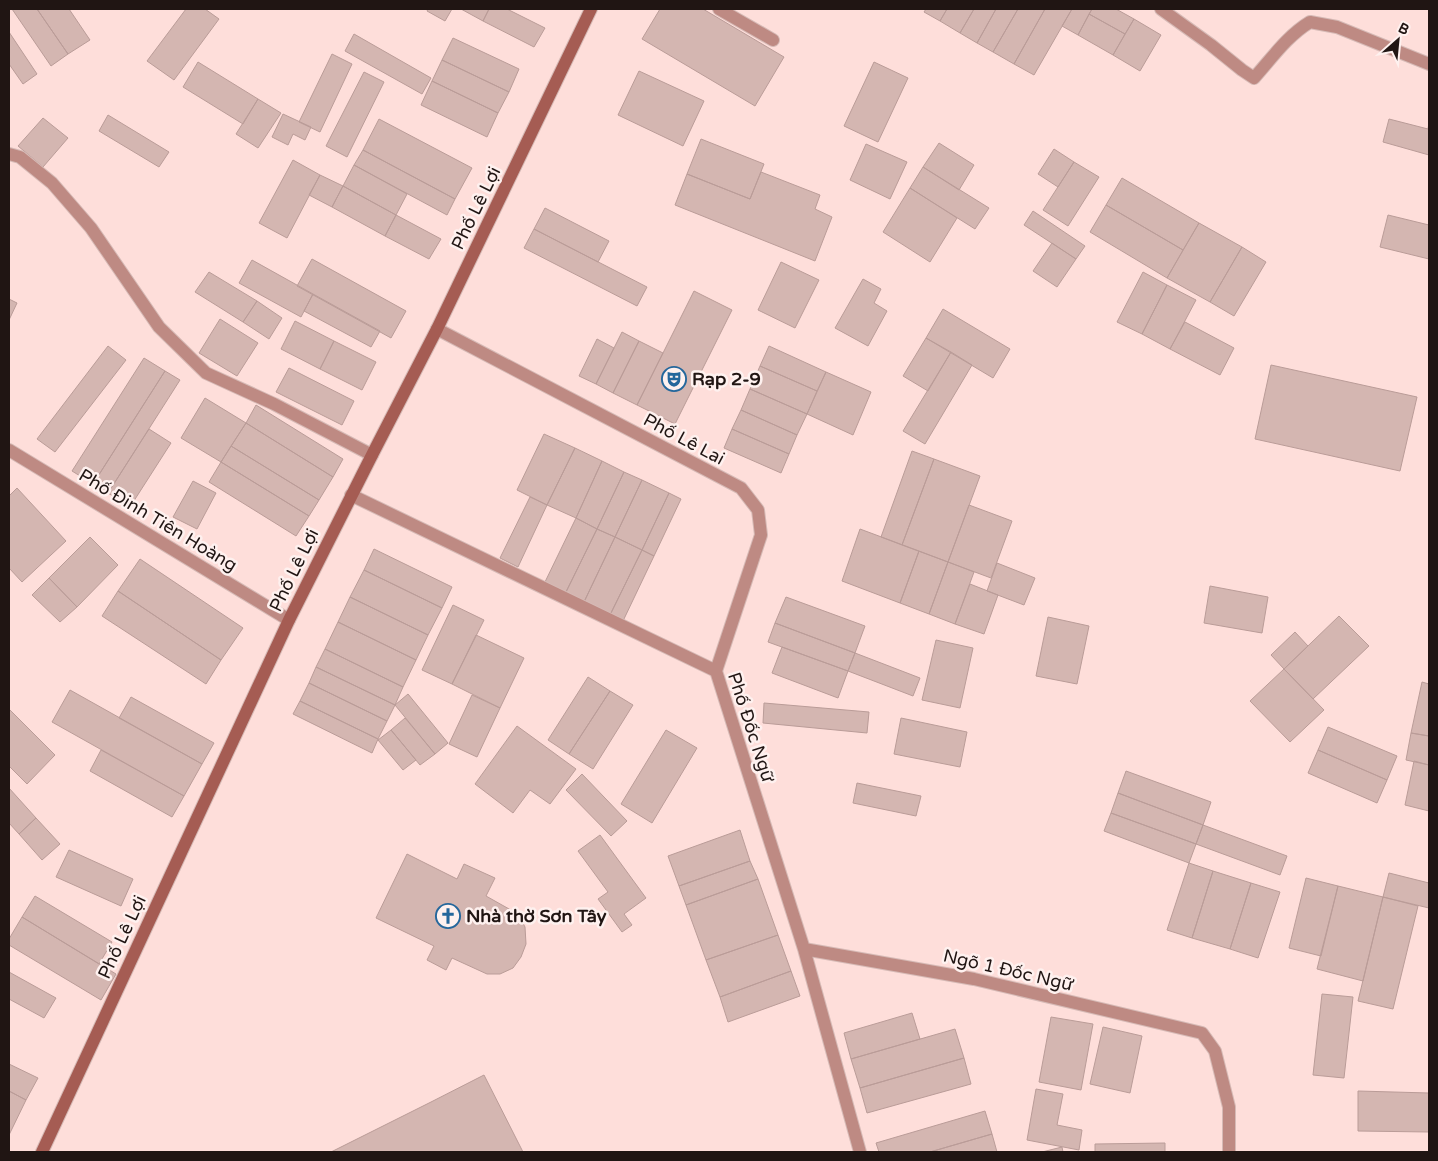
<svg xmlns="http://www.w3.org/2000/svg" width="1438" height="1161" viewBox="0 0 1438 1161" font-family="'Varela Round',sans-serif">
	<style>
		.building { fill: #d4b6b1; stroke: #ba9c98 }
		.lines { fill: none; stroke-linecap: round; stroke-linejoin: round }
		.lane-casing { stroke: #d6bab6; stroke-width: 14 }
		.street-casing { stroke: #d6bab6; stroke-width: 14 }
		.secondary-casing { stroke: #d6bab6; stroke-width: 14 }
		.lane { stroke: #be8a83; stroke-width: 12 }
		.street { stroke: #be8a83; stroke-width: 12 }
		.secondary { stroke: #a55c53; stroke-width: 12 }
		.labels { text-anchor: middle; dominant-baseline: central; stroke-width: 5; stroke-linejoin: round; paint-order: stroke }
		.street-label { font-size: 18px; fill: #201513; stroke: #fef1ef }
		.poi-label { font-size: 18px; font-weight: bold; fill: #201513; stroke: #fef1ef; text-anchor: start }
	</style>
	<rect width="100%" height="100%" fill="#fededa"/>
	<path class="building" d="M12 9H37L68 54 51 66Z
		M37 9H69L90 40 68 54Z
		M186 9H205L219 19 174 80 147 61Z
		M428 9H452L445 21 427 11Z
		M461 9H489L483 21Z
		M489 9H507L545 28 534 47 483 21Z
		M660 9H703L784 57 755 106 642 39Z
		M926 9H947L940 21 924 12Z
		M947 9H974L960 33 940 21Z
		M974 9H996L977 43 960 33Z
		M996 9H1018L993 52 977 43Z
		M1018 9H1045L1014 64 993 52Z
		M1045 9H1072L1034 75 1014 64Z
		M1072 9H1092L1078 35 1062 26Z
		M1092 9H1116L1134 19 1125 34 1089 14Z
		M1089 14 1125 34 1113 55 1078 35Z
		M1134 19 1161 35 1140 71 1113 55Z
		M9 32 37 74 23 84 9 64Z
		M354 34 431 78 422 94 345 51Z
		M453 38 519 69 509 92 442 60Z
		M332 54 352 64 320 132 299 122Z
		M442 60 509 92 498 113 432 81Z
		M198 62 258 99 243 124 183 87Z
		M874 62 908 78 878 142 844 126Z
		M639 71 704 101 683 146 618 115Z
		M364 72 384 82 347 157 326 146Z
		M432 81 498 113 487 137 421 105Z
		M258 99 281 113 258 148 236 134Z
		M283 114 311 127 305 140 293 134 288 145 272 137Z
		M108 115 169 152 159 167 99 131Z
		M43 118 68 138 43 167 18 146Z
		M379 119 472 168 455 199 363 150Z
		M1389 119 1428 129 1429 123V155L1383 142Z
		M701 139 764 164 750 199 687 174Z
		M939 143 974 165 959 190 923 167Z
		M866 144 907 162 890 199 850 180Z
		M1054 149 1074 162 1058 187 1038 174Z
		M363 150 455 199 447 215 354 165Z
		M293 160 320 175 287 238 259 223Z
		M1074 162 1099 177 1068 226 1043 210Z
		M354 165 407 194 396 215 343 186Z
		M923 167 989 208 975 229 910 188Z
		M761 172 820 195 815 209 832 217 815 261 675 205 687 174 750 199Z
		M320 175 343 186 332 207 309 195Z
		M1122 178 1199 223 1183 250 1106 205Z
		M343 186 396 215 385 236 332 207Z
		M910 188 957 218 930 262 883 232Z
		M1106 205 1183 250 1167 278 1090 232Z
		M545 208 609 241 598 262 534 229Z
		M1033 211 1085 246 1076 259 1024 225Z
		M396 215 441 239 429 259 385 236Z
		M1388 215 1429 225V259L1380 247Z
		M1199 223 1242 247 1210 302 1167 278Z
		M534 229 647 287 637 306 524 248Z
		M1052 243 1076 259 1057 287 1033 271Z
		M1242 247 1266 262 1234 316 1210 302Z
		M312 259 406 311 391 338 297 286Z
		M252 260 313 294 301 317 239 283Z
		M781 262 819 280 795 328 758 310Z
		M209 272 257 301 243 322 195 292Z
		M1143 272 1167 285 1142 334 1117 322Z
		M863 279 881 289 874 303 887 311 868 346 835 328Z
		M1167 285 1196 300 1170 349 1142 334Z
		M694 291 732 310 675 424 637 405Z
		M313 294 380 331 371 347 304 311Z
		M9 299 17 303 9 320Z
		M257 301 282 318 269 339 243 322Z
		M943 309 1010 349 993 378 926 338Z
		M220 319 258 343 237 376 199 353Z
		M295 321 334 341 320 369 281 349Z
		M1185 322 1234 348 1220 375 1170 349Z
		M622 332 639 341 613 393 596 384Z
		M926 338 951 352 928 391 903 376Z
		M597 339 614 348 596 384 579 376Z
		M334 341 376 362 362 390 320 369Z
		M639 341 663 353 637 405 613 393Z
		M108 346 126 360 55 452 37 439Z
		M769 346 826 372 817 391 760 366Z
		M951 352 972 365 925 444 903 431Z
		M144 358 165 371 93 484 72 471Z
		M1271 365 1417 397 1400 471 1255 439Z
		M760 366 817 391 807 414 750 389Z
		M289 368 354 401 342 425 276 392Z
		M165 371 180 380 108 493 93 484Z
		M826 372 871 392 853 435 807 414Z
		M750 389 807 414 797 435 741 410Z
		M205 398 246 423 221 462 181 438Z
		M256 405 343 459 333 477 246 423Z
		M741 410 797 435 789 454 732 429Z
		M246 423 333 477 319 500 231 446Z
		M149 429 171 443 130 507 108 493Z
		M732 429 789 454 781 473 724 448Z
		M544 434 575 448 547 505 517 490Z
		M231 446 319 500 309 516 221 462Z
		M575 448 602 461 576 518 547 505Z
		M912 451 934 459 902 545 881 537Z
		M934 459 980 476 948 562 902 545Z
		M602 461 624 472 597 529 576 518Z
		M221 462 309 516 296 536 209 482Z
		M624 472 642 480 615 537 597 529Z
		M642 480 669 493 642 550 615 537Z
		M193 481 216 493 197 529 173 517Z
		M17 488 66 541 22 582 9 568V496Z
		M669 493 681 499 654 556 642 550Z
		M530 497 547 505 518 567 500 558Z
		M969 505 1012 521 991 578 948 562Z
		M576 518 597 529 565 594 544 584Z
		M597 529 615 537 584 602 565 594Z
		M860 529 919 551 900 603 842 581Z
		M90 537 118 565 77 607 49 578Z
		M615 537 642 550 610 615 584 602Z
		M374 549 452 587 442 608 364 570Z
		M642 550 654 556 623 621 610 615Z
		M919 551 948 562 929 614 900 603Z
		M140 559 243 628 221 660 118 591Z
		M948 562 974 572 955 624 929 614Z
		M997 563 1035 578 1024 605 987 591Z
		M364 570 442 608 428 635 350 597Z
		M49 578 77 607 60 622 32 595Z
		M970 584 998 595 984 634 955 624Z
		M1210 586 1268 597 1262 633 1204 623Z
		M118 591 221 660 206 684 102 616Z
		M350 597 428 635 416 660 338 622Z
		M786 597 865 626 855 653 775 623Z
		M453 605 484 620 452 684 422 670Z
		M1339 616 1369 646 1313 699 1284 669Z
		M1048 617 1089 626 1077 684 1036 676Z
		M338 622 416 660 403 687 325 649Z
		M775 623 855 653 848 671 768 642Z
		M1295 632 1308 646 1284 669 1271 655Z
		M476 635 524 658 500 708 452 684Z
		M936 640 973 648 960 708 922 700Z
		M782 647 848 671 838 698 772 673Z
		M325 649 403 687 395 705 316 667Z
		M855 653 920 678 913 696 848 671Z
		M316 667 395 705 387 721 309 683Z
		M1284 669 1324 710 1290 742 1250 701Z
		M588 677 610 691 569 754 548 740Z
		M1422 682 1429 684V736L1411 733Z
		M309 683 387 721 378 739 300 701Z
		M70 690 202 764 184 796 52 722Z
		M610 691 633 705 593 769 569 754Z
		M408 694 448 743 435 754 395 705Z
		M472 695 500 708 477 757 449 744Z
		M131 697 214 743 202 764 119 718Z
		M300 701 378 739 372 753 293 714Z
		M764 703 869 712 867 733 763 723Z
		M9 709 55 755 27 784 9 766Z
		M405 718 435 754 420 765 391 730Z
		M901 718 967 732 960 767 894 754Z
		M517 726 576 769 550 804 530 790 513 813 475 784Z
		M1328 727 1397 756 1387 780 1318 750Z
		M391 730 416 760 403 770 378 740Z
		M666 730 697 748 652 823 621 804Z
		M1411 733 1429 736V765L1406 760Z
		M101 750 184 796 172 817 90 771Z
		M1318 750 1387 780 1377 803 1308 773Z
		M1414 761 1429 765V811L1405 805Z
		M1126 771 1211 802 1203 825 1118 793Z
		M582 774 627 821 611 836 566 790Z
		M857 783 921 796 916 816 853 803Z
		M9 788 36 818 19 834 9 823Z
		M1118 793 1203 825 1196 844 1111 813Z
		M1111 813 1196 844 1189 863 1104 831Z
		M36 818 60 844 42 860 19 834Z
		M1203 825 1287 856 1280 875 1196 844Z
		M740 830 750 861 679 886 668 856Z
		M600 835 646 898 624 914 632 925 622 932 598 899 608 892 578 851Z
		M69 850 133 879 121 906 56 877Z
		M407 854 457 879 464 864 495 878 486 896 518 914 525 927 526 944 521 957 513 968 500 974H487L452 958 446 970 427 960 434 946 376 918Z
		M750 861 758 879 686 905 679 886Z
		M1189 863 1213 871 1192 938 1167 930Z
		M1213 871 1251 883 1230 949 1192 938Z
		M1389 873 1429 883V908L1383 897Z
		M1306 878 1338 886 1321 956 1289 948Z
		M758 879 778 935 706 960 686 905Z
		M1251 883 1280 892 1258 958 1230 949Z
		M1338 886 1383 897 1363 981 1317 969Z
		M35 896 112 942 99 964 22 917Z
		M1383 897 1418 906 1393 1009 1358 1001Z
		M22 917 116 974 101 1000 9 945V939Z
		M778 935 791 971 720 997 706 960Z
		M791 971 800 996 728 1022 720 997Z
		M9 972 56 998 44 1018 9 999Z
		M1322 994 1353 997 1344 1078 1313 1075Z
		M912 1013 920 1039 851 1059 844 1033Z
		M1051 1017 1093 1024 1081 1090 1039 1082Z
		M1103 1027 1142 1036 1130 1093 1090 1084Z
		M955 1029 964 1058 860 1088 851 1059Z
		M964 1058 971 1084 867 1113 860 1088Z
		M9 1064 38 1078 26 1100 9 1091Z
		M484 1075 523 1152H331L431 1102Z
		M1036 1089 1063 1094 1057 1125 1082 1130 1079 1150 1027 1140Z
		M9 1091 26 1100 9 1135Z
		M1358 1091 1429 1093V1132L1358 1131Z
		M985 1111 992 1134 930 1152H879L876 1143Z
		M992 1134 997 1152H930Z
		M1165 1143V1152H1095V1144Z
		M1062 1147 1063 1152H1042Z"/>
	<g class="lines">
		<defs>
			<path id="lane" d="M719 9 773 40"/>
			<path id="street" d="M1161 9 1211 45 1242 70 1254 78C1272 58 1287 36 1310 22L1337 27 1429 64
				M9 154 20 157 52 183 91 228 159 327 206 373 274 404 372 455
				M437 329 741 488 758 510 761 535 716 671
				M9 450 289 620
				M351 495 716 671 804 949 860 1152
				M804 949 974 979 1202 1033 1215 1051 1229 1107V1152"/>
			<path id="secondary" d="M42 1152 289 620 372 455 437 329 591 9"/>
		</defs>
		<use href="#lane" class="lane-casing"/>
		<use href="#street" class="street-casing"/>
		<use href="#secondary" class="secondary-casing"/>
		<use href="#lane" class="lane"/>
		<use href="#street" class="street"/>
		<use href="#secondary" class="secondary"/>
	</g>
	<defs>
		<symbol id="theatre-ring" viewBox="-11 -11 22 22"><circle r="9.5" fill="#fef1ef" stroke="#24679c" stroke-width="1.5"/><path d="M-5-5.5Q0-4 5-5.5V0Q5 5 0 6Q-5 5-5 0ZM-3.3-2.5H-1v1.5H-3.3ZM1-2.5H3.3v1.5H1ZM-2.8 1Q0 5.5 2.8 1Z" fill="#24679c"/></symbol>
		<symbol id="church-ring" viewBox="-11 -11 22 22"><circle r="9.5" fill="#fef1ef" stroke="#24679c" stroke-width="1.5"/><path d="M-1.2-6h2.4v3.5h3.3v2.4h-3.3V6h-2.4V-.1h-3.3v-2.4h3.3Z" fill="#24679c"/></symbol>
	</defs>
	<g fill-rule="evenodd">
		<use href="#theatre-ring" x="660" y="365" width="28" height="28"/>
		<use href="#church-ring" x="434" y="902" width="28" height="28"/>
	</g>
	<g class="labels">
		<g class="street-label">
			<text transform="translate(476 208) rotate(-64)">Phố Lê Lợi</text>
			<text transform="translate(684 439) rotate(28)">Phố Lê Lai</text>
			<text transform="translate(158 520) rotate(31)">Phố Đinh Tiên Hoàng</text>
			<text transform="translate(294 570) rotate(-64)">Phố Lê Lợi</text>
			<text transform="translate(751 727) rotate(72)">Phố Đốc Ngữ</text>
			<text transform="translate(122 937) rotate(-65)">Phố Lê Lợi</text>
			<text transform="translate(1008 970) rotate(13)">Ngõ 1 Đốc Ngữ</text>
		</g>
		<g class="poi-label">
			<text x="692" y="379">Rạp 2-9</text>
			<text x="466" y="916">Nhà thờ Sơn Tây</text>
		</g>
	</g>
	<rect width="1438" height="1161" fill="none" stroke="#201513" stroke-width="20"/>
	<g transform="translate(1398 40) rotate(27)" stroke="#fef1ef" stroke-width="4" paint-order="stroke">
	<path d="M0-4L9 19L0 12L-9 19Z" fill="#201513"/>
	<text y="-8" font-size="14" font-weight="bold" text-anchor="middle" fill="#201513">B</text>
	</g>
</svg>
